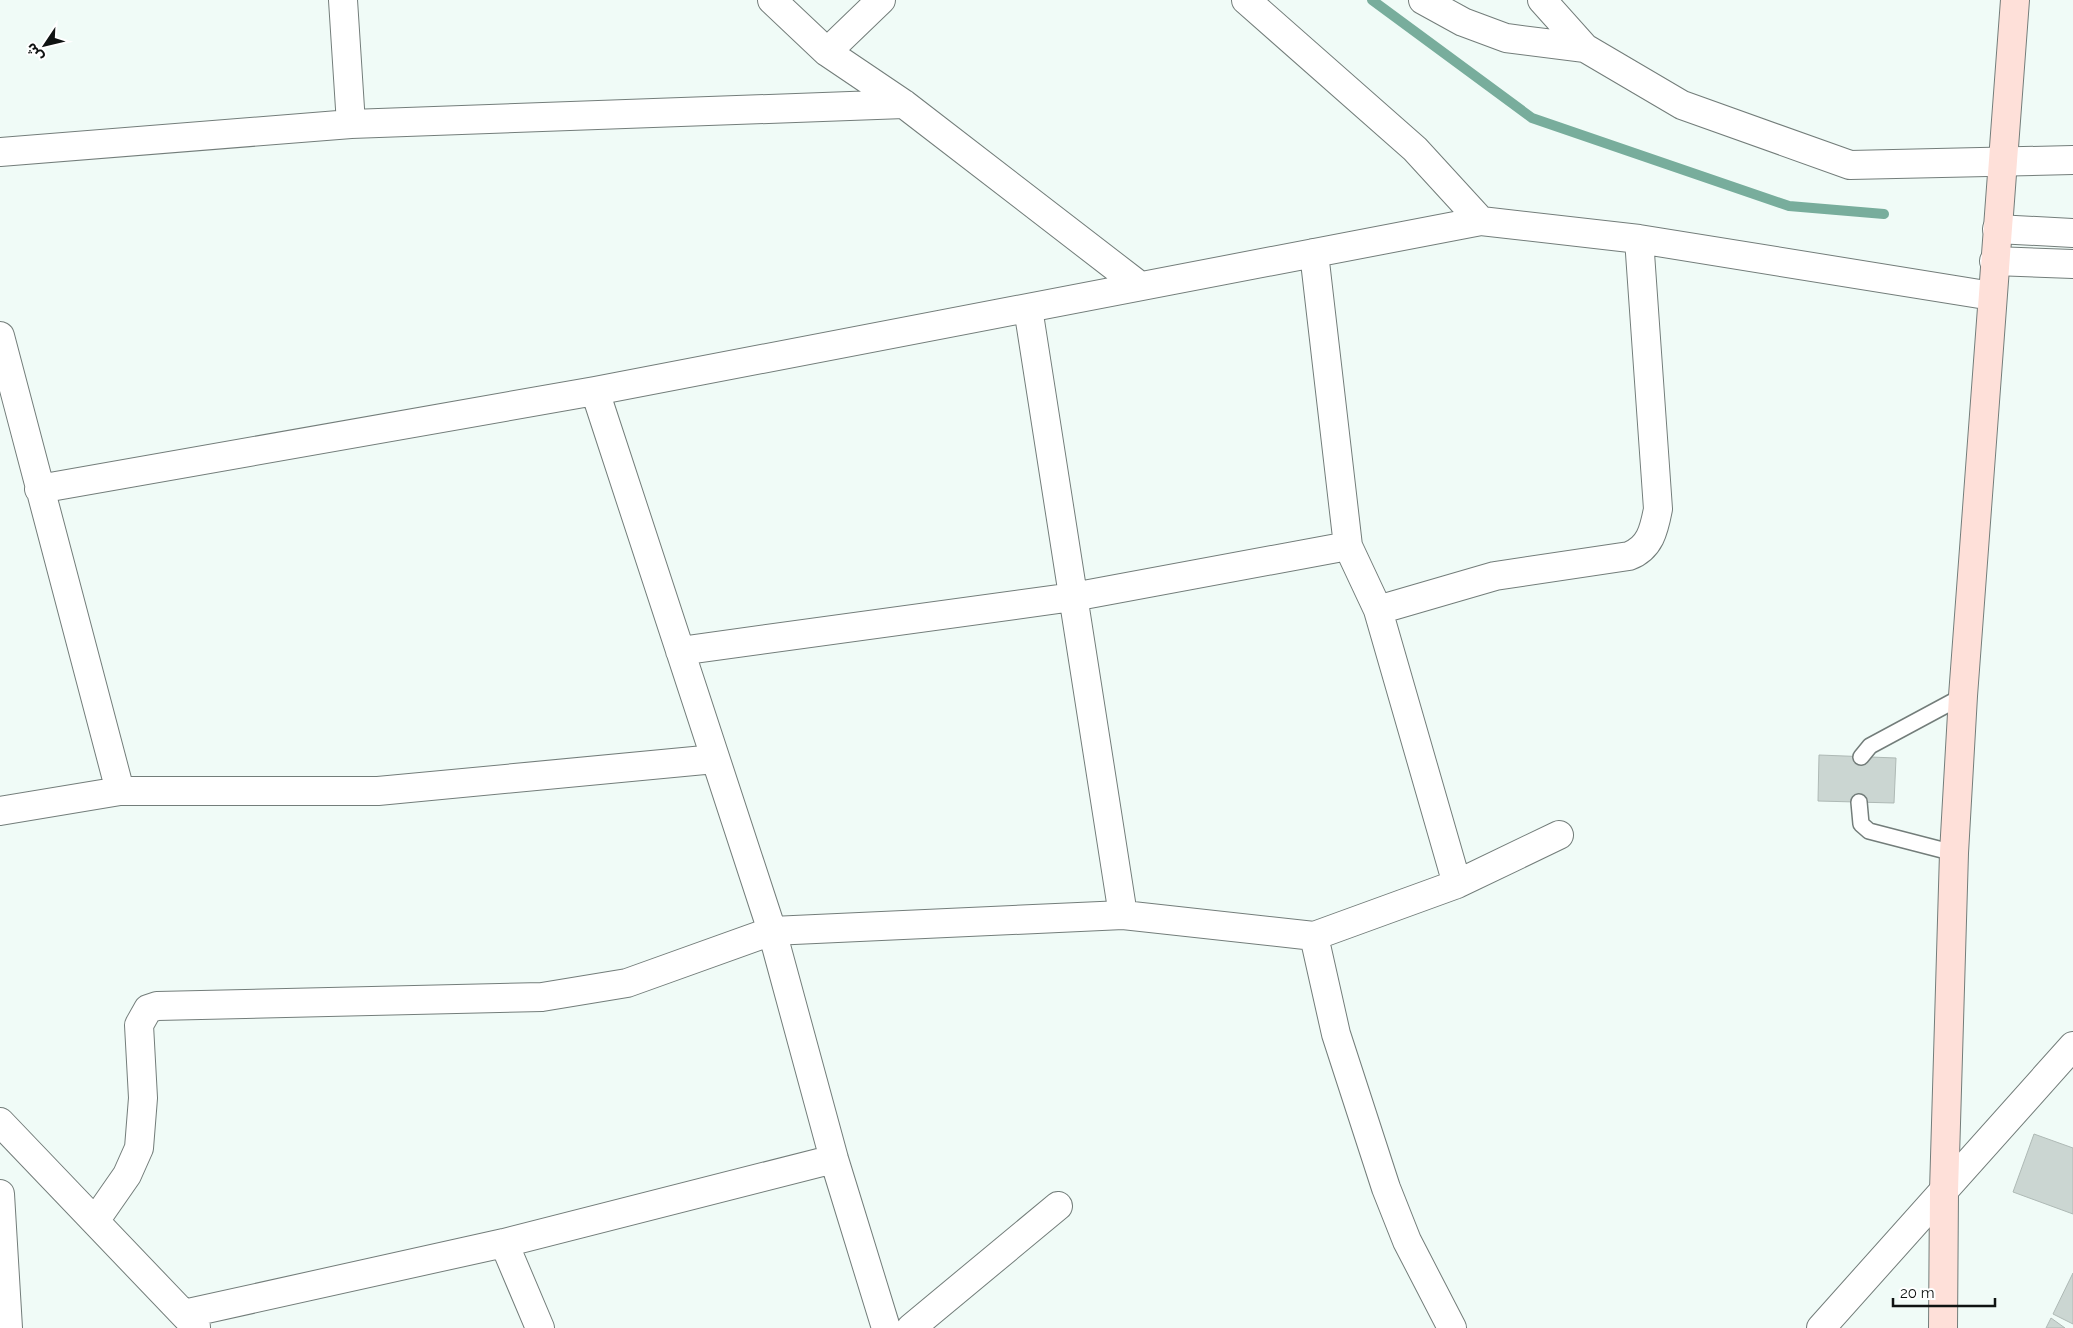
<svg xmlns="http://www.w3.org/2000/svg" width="2073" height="1328" viewBox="0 0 2073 1328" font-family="Raleway,'Noto Sans Arabic',sans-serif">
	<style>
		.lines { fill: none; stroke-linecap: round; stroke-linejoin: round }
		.stream { stroke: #78ad9c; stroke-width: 10 }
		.building { fill: #cbd6d2; stroke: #aeb9b5 }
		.service-casing { stroke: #737d7a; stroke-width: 18 }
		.minor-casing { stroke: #737d7a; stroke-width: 30 }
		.tertiary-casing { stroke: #737d7a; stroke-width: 30 }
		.secondary-casing { stroke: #737d7a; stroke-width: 30 }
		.service { stroke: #fff; stroke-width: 15 }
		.minor { stroke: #fff; stroke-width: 28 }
		.tertiary { stroke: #fff; stroke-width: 28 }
		.secondary { stroke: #fee0d9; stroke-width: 28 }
	</style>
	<rect width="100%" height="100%" fill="#f0fbf7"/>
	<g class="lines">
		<path class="stream" d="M1372 0 1532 118 1789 206 1884 214"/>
	</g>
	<path class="building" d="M1819 755 1896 758 1894 803 1818 801Z
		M2034 1134 2073 1148V1214L2013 1192Z
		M2073 1273V1324L2053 1314Z
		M2051 1318 2065 1328H2046Z"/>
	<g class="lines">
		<defs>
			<path id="service" d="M1861 757 1870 746 1963 696
				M1859 802 1861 824 1869 831 1954 853"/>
			<path id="minor" d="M343 0 351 124
				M772 0 827 52 904 104 1140 286
				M1246 0 1415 149 1481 221
				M1423 0 1463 22 1506 38 1585 48
				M1542 0 1585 48 1682 105 1850 165 2073 160
				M827 52 881 0
				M0 152 351 124 904 104
				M1028 308 1123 915
				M0 336 120 791
				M595 391 772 931 834 1159 886 1328
				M39 489 595 391 1481 221 1639 239 1992 296
				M1378 610 1495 576 1629 556C1650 548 1654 530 1658 509L1639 239
				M680 651 1073 597 1348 546
				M0 811 120 791H378L715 759
				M1457 884 1559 835
				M1314 936 1336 1034 1386 1188 1407 1241 1452 1328
				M0 1122 196 1327
				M0 1194 8 1328
				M95 1221 127 1175 139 1148 143 1098 139 1025 148 1009 157 1006 542 997 627 983 772 931 1123 915 1314 936 1457 884 1378 610 1348 546 1314 253
				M504 1243 540 1328
				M184 1314 504 1243 834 1159
				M911 1328 1058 1206
				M1821 1328 2073 1046"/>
			<path id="tertiary" d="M1997 229 2073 233
				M1994 261 2073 264"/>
			<path id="secondary" d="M1943 1328 1944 1191 1954 853 1963 696 2015 0"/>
		</defs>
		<use href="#service" class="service-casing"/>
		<use href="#minor" class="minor-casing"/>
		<use href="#tertiary" class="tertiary-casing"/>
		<use href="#secondary" class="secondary-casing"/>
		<use href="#service" class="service"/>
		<use href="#minor" class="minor"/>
		<use href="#tertiary" class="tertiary"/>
		<use href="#secondary" class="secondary"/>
	</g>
	<g transform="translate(45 45) rotate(235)" stroke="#ffffff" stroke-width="4" paint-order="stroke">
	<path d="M0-4L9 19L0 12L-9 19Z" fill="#0f1312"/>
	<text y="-8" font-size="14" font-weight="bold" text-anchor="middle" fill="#0f1312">ش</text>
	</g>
	<path d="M1893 1298v8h102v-8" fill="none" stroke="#0f1312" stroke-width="2.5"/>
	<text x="1900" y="1298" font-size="15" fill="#0f1312" stroke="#ffffff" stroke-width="4" paint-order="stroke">20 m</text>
</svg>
